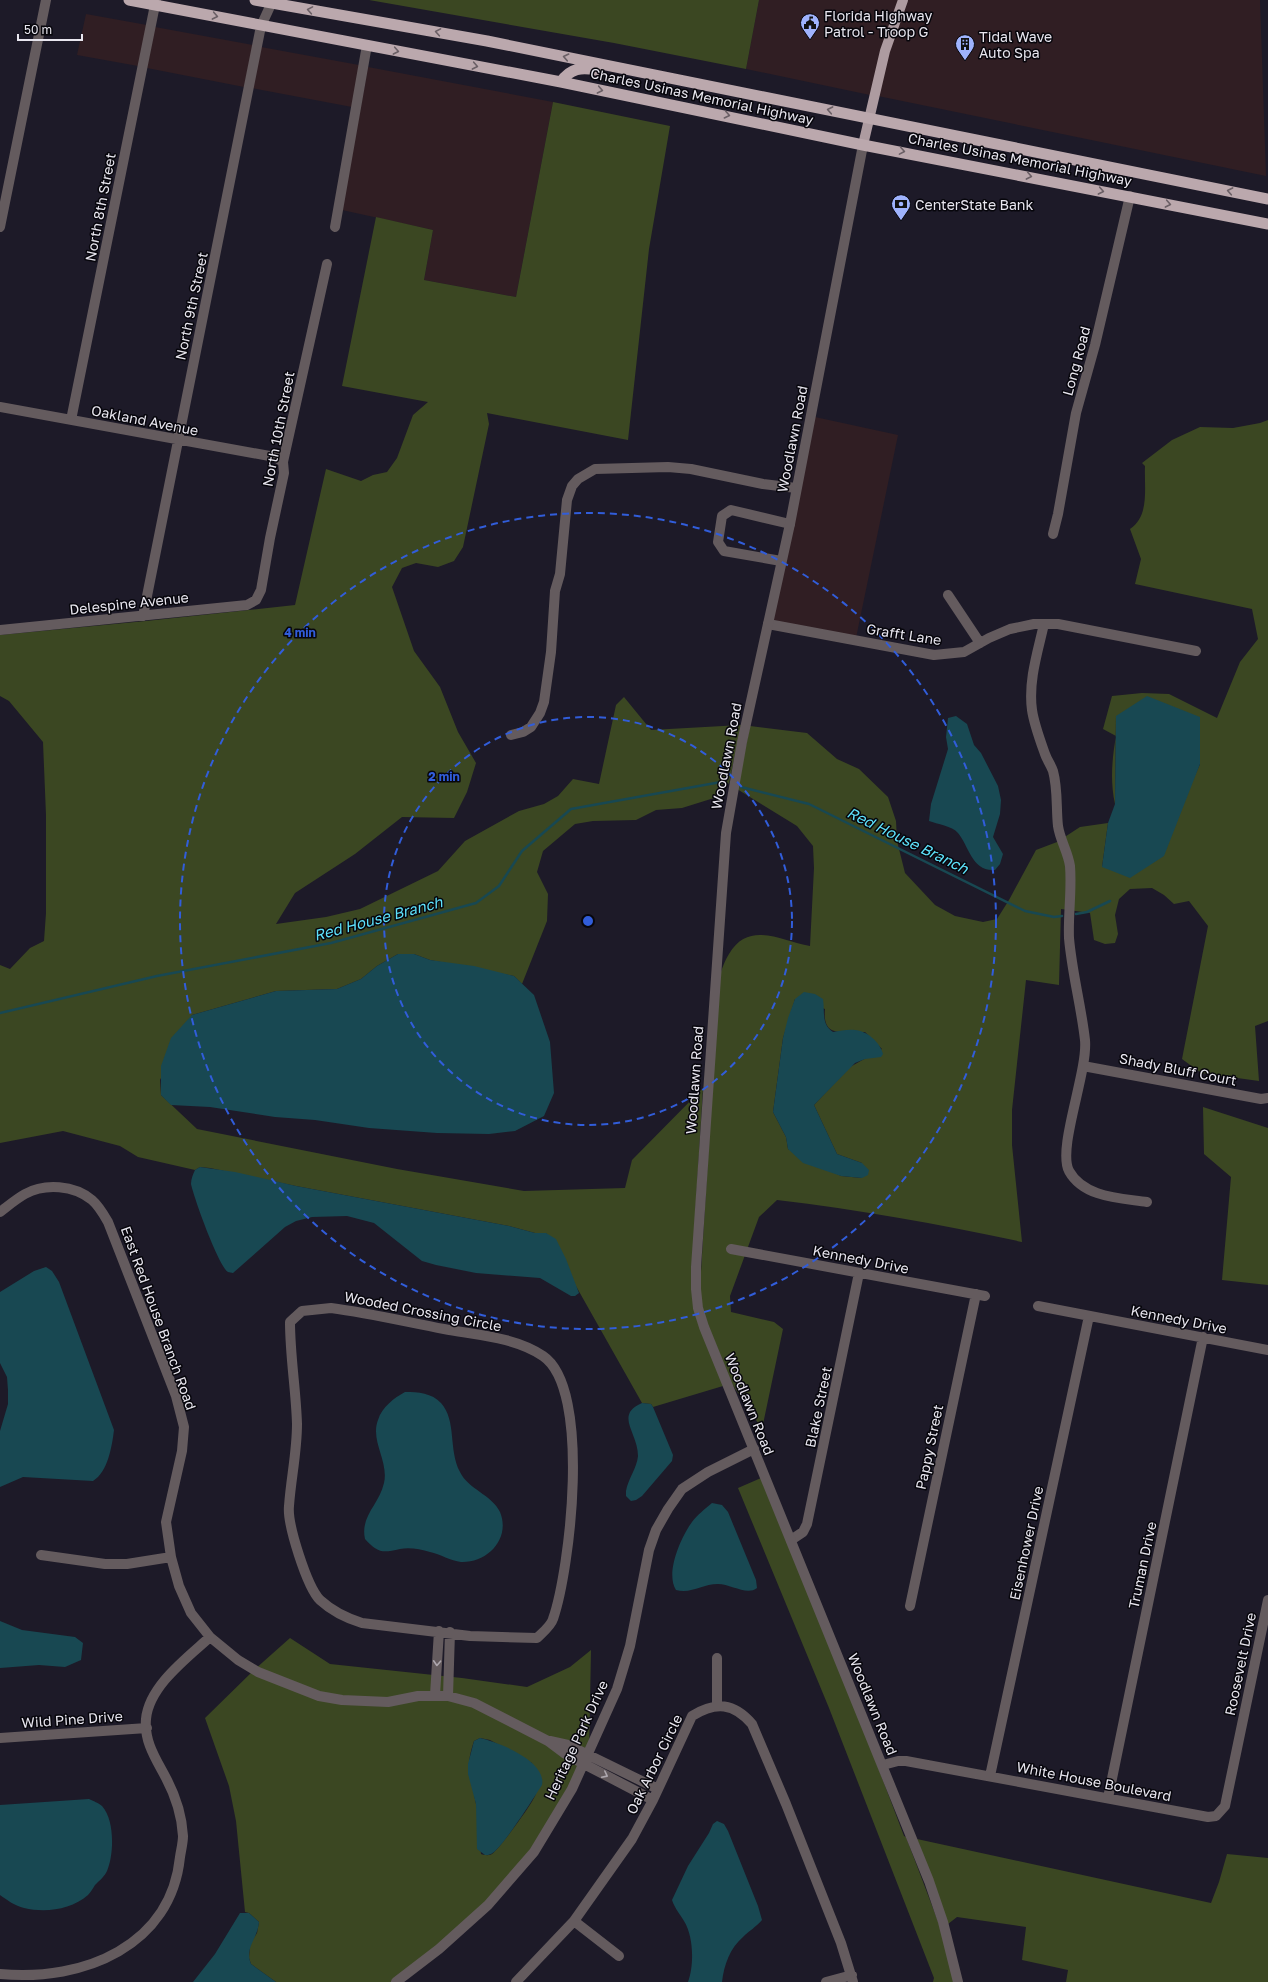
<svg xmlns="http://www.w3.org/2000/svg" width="1268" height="1982" viewBox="0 0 1268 1982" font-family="'Golos Text',sans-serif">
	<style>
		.commercial { fill: #301e23 }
		.green { fill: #3b4722; fill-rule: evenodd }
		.water { fill: #184852 }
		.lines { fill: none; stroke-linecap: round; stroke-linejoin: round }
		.stream { stroke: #184852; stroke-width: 2.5 }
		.minor { stroke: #645b5e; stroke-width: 10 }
		.tertiary { stroke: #645b5e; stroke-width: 10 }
		.primary { stroke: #ad9ba0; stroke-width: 10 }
		.trunk { stroke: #bba8ad; stroke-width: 11 }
		.oneway { stroke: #6a5f65 }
		.oneway2 { stroke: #ada7ae }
		.ring { fill: none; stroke: #315dda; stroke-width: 2; stroke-dasharray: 7 5 }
		.labels { text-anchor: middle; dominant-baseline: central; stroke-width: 3; stroke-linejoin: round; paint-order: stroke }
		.poi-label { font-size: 14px; fill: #e8e6ef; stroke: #07060c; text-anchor: start }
		.street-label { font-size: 14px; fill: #e8e6ef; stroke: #07060c }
		.water-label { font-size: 15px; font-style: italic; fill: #5ee2fb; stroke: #07060c }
		.centre { fill: #315dda; stroke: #07060c; stroke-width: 2 }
		.ring-label { font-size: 12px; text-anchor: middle; font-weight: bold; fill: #315dda; stroke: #07060c; stroke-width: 3; stroke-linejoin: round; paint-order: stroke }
	</style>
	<rect width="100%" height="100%" fill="#1d1a28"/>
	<path class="commercial" d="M759 0H899L881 49 870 95 746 69Z
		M908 0H1260L1266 176 878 96 889 52Z
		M86 14 147 25 138 66 77 55Z
		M155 27 253 45 244 87 147 68Z
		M261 47 359 65 352 107 252 88Z
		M368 67 553 102 516 297 424 280 433 230 342 210Z
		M815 417 898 435 856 638 773 620Z"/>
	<path class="green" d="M369 0H759L746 69 614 43Z
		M553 102 670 126 649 249 628 440 487 413 489 424 463 547 454 561 438 567 416 563 402 568 392 587 414 651 440 687 458 732 476 763 467 792 454 818 402 817 355 854 295 893 276 924 326 917 360 909 438 871 465 841 519 811 544 804 558 796 573 779 599 784 616 705 624 697 651 730 741 725 729 784 725 781 714 798 682 808 656 810 636 820 593 821 575 824 543 851 537 872 548 894 547 921 522 984 514 976 430 960 414 954H398L377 966 361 979 337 989 276 991 192 1015 160 1080 161 1095 197 1129 397 1169 524 1191 625 1188 632 1160 703 1088 692 1267 723 1386 653 1407 651 1404 642 1403 546 1233H535L509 1226 296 1186 210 1168 200 1167 195 1170 138 1157 120 1146 63 1131 0 1143V965L10 969 30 948 44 941 46 913V815L43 742 9 701 0 696V635L146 621 295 605 326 469 361 481 373 475 387 472 397 458 413 415 428 402 342 386 376 217 433 230 424 280 516 297Z
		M1268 420V1021L1255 1026 1259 1081 1201 1073 1182 1059 1208 926 1189 901 1174 904 1164 895 1152 888 1130 889 1119 899 1115 915 1118 934 1115 943 1105 944 1094 940 1090 913 1061 909 1059 985 1026 980 1012 1110V1145L1022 1242C940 1224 860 1210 777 1200L759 1217 730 1296 731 1312 774 1322 783 1329 762 1429 732 1384 708 1325 702 1307 700 1288 719 977C722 969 725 960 729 954 749 920 781 941 810 946L814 868 813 846 797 826 737 789 750 726 807 733 837 759 859 769 888 797 896 821 897 841 905 873 935 905 955 916 983 922 997 919 1009 900 1036 850 1057 842 1080 827 1108 823 1102 867 1189 789 1200 764 1116 716 1115 804C1110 781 1112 759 1116 736L1103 729 1112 696 1142 693 1169 694 1217 718 1240 662 1258 639 1252 609 1135 584 1141 559 1130 529C1150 516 1144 487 1145 466L1142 463 1172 440 1200 427 1233 428 1260 423ZM795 999 825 1009C822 1039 843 1031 865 1032L882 1049 850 1067 814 1105 837 1154 862 1163V1178L841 1176 788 1149 786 1137 773 1112 783 1038Z
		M1203 1107 1268 1128V1285L1222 1280 1231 1177 1204 1154Z
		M761 1478 870 1746 904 1836 906 1837 939 1924 954 1982H933L934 1978 829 1708 738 1488Z
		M290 1638 330 1664 462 1678 527 1687 570 1667 591 1650 589 1757 533 1850 455 1935 395 1982H276L251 1964 249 1958 250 1944 257 1933 259 1922 249 1913 245 1912 236 1821 229 1786 205 1718 254 1670ZM480 1738 490 1740 532 1763C533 1772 537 1784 536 1793 535 1801 499 1849 492 1854 489 1856 484 1855 481 1854 479 1837 480 1820 476 1804 471 1776 464 1771 474 1741Z
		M917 1839 1211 1903 1219 1882 1227 1854 1268 1858V1982H1066L1068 1970 1022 1960 1026 1927 957 1917 948 1924Z"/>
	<path class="water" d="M1147 696 1200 717V764L1164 856 1130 878 1102 867 1108 823 1115 804 1116 716Z
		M956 716 967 724 974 745 981 753 998 786 1001 800 1000 814 993 837 1003 854 1000 864 995 870C972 872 969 846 958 833 952 826 937 824 929 821L931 804 948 749 946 737 948 718Z
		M398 954H414L430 960 474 966 514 976 534 995 550 1042 554 1093 544 1116 515 1131 489 1134 437 1133 369 1128 315 1120 275 1117 210 1107 171 1105 161 1095V1066L171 1038 192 1015 276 991 337 989 361 979 377 966Z
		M804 992 815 994 823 999C825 1012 821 1024 833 1032 840 1031 848 1029 855 1030 867 1031 880 1042 883 1054L881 1057 865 1059 855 1063 814 1105 837 1154 862 1163 869 1170 868 1175 862 1178 841 1176 803 1163 788 1149 786 1137 773 1112 783 1038 788 1018 795 999Z
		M200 1167 235 1172 296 1186 509 1226 535 1233H546L556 1239 566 1259 579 1293 575 1296H571L540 1278 476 1273 436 1265 422 1261 374 1223 347 1216 312 1217 296 1221 285 1227 233 1273 228 1272C218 1265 194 1198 191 1184 191 1179 193 1174 195 1170Z
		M46 1267 52 1271 59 1282 114 1430C112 1446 108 1472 93 1481L23 1477 0 1487V1431L8 1404V1390L7 1377 0 1363V1292L34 1271Z
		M405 1392C418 1392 432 1393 441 1403 457 1421 448 1449 460 1472 468 1489 492 1495 500 1512 511 1539 487 1563 461 1562 451 1561 440 1554 430 1552 420 1549 409 1547 400 1549 382 1553 378 1553 365 1539 360 1516 379 1505 384 1483 389 1461 370 1441 378 1420 382 1407 394 1398 405 1392Z
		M642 1403 651 1404 653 1407 673 1455 672 1461 642 1496 636 1500 631 1501 626 1496V1491C628 1479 637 1468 638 1456 638 1432 614 1415 642 1403Z
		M712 1503 722 1505 728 1512 756 1580 757 1588C747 1596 731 1584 718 1584 702 1584 692 1594 676 1590 665 1573 681 1537 692 1522 697 1515 705 1509 712 1503Z
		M0 1621 22 1630 75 1637 83 1643 81 1660 65 1667 39 1665 0 1668Z
		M480 1738C498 1742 547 1761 542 1785 534 1797 502 1849 491 1854 489 1855 487 1855 485 1855L477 1849 476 1804 468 1774V1764L474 1741Z
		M89 1799C93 1801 99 1803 102 1806 115 1820 114 1855 107 1871 105 1876 99 1881 95 1885 93 1888 91 1892 88 1895 71 1910 45 1913 24 1908 15 1906 7 1900 0 1895V1805Z
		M717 1821 724 1824 728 1831 758 1906 762 1920C756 1927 749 1931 743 1937 730 1948 724 1965 722 1982H688C694 1966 694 1937 684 1921 680 1914 675 1909 672 1900L688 1866 709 1833 713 1824Z
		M240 1913H249L259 1922C258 1938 244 1948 251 1964L276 1982H193L215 1954Z"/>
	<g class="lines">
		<path class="stream" d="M741 787 809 804 1025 911 1054 917 1062 916
			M1076 914 1087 912 1110 901
			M0 1013 157 976 331 943 476 903 499 886 522 851 571 809 721 782 726 783"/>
		<path class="minor" d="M0 227 46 0
			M335 227 367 45
			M0 407 275 457 283 462
			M71 420 156 0
			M1053 534 1058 514 1076 413 1095 345 1130 196
			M781 561 724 551 718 542 722 516 731 510 790 524
			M948 595 980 643
			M143 616 261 26 273 0
			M768 624 934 655 964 652 989 638 1010 629 1034 624H1058L1196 651
			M1044 624C1038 651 1028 681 1032 710 1034 724 1040 740 1045 754 1047 760 1051 765 1053 771 1058 789 1056 808 1058 826 1060 840 1068 852 1070 866 1072 890 1068 914 1069 938 1072 973 1081 1005 1085 1040 1088 1072 1057 1148 1069 1171 1084 1198 1121 1198 1147 1202
			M0 630 247 605 256 600 261 590 270 538 284 473 283 462 327 264
			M511 735 523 732 531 727 540 713 544 702 551 652 555 591 560 574 567 500 572 486 578 479 595 469 668 467 691 469 763 484 796 488
			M1083 1066 1261 1099 1268 1098
			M0 1212C8 1206 16 1199 25 1194 45 1183 74 1185 92 1200 99 1206 104 1215 108 1222L176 1396 184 1427 182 1451 166 1522 171 1557 179 1586 191 1613 210 1637 238 1660 258 1672 319 1696 342 1700 388 1702 418 1696H448L474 1703 548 1741 564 1753 584 1764 653 1800
			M731 1249 985 1296
			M1038 1306 1268 1350
			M331 1308C369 1313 407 1322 444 1329 476 1335 515 1337 543 1356 592 1389 570 1570 553 1619 551 1626 542 1633 537 1638L470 1636 362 1623C346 1618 332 1611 320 1600 307 1587 287 1524 289 1506 291 1478 297 1452 297 1424 296 1390 290 1356 290 1322L302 1311Z
			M791 1540 803 1532 807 1524 859 1273
			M41 1555 105 1564H127L171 1557
			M910 1606 976 1294
			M717 1658V1705
			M435 1695 439 1631
			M448 1696 450 1632
			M0 1738 147 1728
			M550 1741 568 1745 658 1789
			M883 1765 898 1761H906L1208 1817 1216 1816 1225 1806 1268 1600
			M990 1776 1089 1316
			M1108 1798 1203 1337
			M574 1921 619 1956
			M0 1974C85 1982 171 1945 180 1857 181 1850 183 1843 183 1836 182 1817 175 1795 166 1778 156 1759 144 1742 146 1719 149 1686 187 1658 210 1637
			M396 1982 439 1949 488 1905 534 1852 572 1789 617 1689 630 1646 649 1550 656 1530 668 1509 682 1489 708 1472 754 1449
			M516 1982 574 1921 632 1839 653 1800 692 1716C716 1701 734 1703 752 1724L786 1804 841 1943 853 1982
			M826 1982 852 1975"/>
		<path class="tertiary" d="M863 145 790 524 742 742 726 833 696 1267V1289L698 1308 704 1327 929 1881 943 1922 958 1982"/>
		<path class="primary" d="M863 145 885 51 903 0"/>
		<path class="trunk" d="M129 0 561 82 863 145 1268 224
			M255 0 487 41 1268 199
			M561 82C570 68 582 67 596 70"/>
	</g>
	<defs><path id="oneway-chevron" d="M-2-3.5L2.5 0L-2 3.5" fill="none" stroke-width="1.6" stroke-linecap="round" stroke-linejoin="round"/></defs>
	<g class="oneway">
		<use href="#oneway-chevron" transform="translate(310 10) rotate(-170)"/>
		<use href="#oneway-chevron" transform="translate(215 16) rotate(11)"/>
		<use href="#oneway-chevron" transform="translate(438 32) rotate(-170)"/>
		<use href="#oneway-chevron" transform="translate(396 51) rotate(11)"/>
		<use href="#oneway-chevron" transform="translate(566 57) rotate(-168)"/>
		<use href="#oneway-chevron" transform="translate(475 66) rotate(11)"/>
		<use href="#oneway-chevron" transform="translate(600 90) rotate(11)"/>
		<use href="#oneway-chevron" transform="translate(830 110) rotate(-169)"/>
		<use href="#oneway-chevron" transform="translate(727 115) rotate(12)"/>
		<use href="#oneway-chevron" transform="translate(902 151) rotate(10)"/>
		<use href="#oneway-chevron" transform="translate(1029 176) rotate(11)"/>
		<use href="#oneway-chevron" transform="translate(1101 191) rotate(11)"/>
		<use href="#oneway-chevron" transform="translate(1230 191) rotate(-169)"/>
		<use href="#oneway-chevron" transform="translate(1168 204) rotate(11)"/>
	</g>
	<g class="oneway2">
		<use href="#oneway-chevron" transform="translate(437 1663) rotate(93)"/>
		<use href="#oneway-chevron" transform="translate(605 1775) rotate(27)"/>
	</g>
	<g class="ring">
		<circle cx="588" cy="921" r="204"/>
		<circle cx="588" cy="921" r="408"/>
	</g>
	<defs>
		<symbol id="civic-pin" viewBox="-11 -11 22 30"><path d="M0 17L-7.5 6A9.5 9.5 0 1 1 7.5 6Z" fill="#9fb3fd" stroke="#07060c"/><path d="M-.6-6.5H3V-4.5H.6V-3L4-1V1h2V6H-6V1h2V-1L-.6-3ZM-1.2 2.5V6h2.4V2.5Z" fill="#111"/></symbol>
		<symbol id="building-pin" viewBox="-11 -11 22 30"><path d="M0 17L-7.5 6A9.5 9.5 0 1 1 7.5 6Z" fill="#9fb3fd" stroke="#07060c"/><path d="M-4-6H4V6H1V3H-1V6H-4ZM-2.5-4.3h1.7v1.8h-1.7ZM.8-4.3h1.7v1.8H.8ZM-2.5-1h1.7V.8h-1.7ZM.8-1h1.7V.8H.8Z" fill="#111"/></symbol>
		<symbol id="bank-pin" viewBox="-11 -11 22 30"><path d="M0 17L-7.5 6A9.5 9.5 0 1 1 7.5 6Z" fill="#9fb3fd" stroke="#07060c"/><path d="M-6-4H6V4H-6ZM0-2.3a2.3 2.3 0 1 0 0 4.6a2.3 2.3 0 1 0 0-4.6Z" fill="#111"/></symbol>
	</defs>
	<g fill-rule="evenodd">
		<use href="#civic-pin" x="799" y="12" width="22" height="30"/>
		<use href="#building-pin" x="954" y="33" width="22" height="30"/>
		<use href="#bank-pin" x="890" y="193" width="22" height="30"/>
	</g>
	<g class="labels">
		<g class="poi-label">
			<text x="824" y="15">Florida Highway<tspan x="824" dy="16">Patrol - Troop G</tspan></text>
			<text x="979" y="36">Tidal Wave<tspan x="979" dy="16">Auto Spa</tspan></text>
			<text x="915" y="204">CenterState Bank</text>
		</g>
		<g class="street-label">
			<text transform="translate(702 96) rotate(12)">Charles Usinas Memorial Highway</text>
			<text transform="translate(1020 159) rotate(11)">Charles Usinas Memorial Highway</text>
			<text transform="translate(100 207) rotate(-79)">North 8th Street</text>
			<text transform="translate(191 306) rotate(-78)">North 9th Street</text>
			<text transform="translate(1076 361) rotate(-75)">Long Road</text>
			<text transform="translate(145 420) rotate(11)">Oakland Avenue</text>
			<text transform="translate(278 429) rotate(-79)">North 10th Street</text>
			<text transform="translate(792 439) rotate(-79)">Woodlawn Road</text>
			<text transform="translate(129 603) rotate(-6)">Delespine Avenue</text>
			<text transform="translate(904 634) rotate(9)">Grafft Lane</text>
			<text transform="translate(726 756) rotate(-79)">Woodlawn Road</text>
			<text transform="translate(1178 1069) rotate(11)">Shady Bluff Court</text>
			<text transform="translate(694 1080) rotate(-86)">Woodlawn Road</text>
			<text transform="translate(861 1259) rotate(11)">Kennedy Drive</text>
			<text transform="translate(423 1311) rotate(11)">Wooded Crossing Circle</text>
			<text transform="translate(159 1318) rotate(70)">East Red House Branch Road</text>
			<text transform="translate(1179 1319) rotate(11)">Kennedy Drive</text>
			<text transform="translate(750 1404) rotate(68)">Woodlawn Road</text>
			<text transform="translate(818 1407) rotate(-78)">Blake Street</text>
			<text transform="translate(929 1447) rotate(-78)">Pappy Street</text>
			<text transform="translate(1026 1543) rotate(-78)">Eisenhower Drive</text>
			<text transform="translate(1142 1565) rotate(-78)">Truman Drive</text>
			<text transform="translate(1240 1664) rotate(-78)">Roosevelt Drive</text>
			<text transform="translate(873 1704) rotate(68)">Woodlawn Road</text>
			<text transform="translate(72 1719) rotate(-4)">Wild Pine Drive</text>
			<text transform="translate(576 1740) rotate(-65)">Heritage Park Drive</text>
			<text transform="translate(654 1764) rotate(-64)">Oak Arbor Circle</text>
			<text transform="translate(1094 1781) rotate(11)">White House Boulevard</text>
		</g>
		<g class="water-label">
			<text transform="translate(908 840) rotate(26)">Red House Branch</text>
			<text transform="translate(378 918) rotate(-15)">Red House Branch</text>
		</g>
	</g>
	<circle cx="588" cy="921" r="6" class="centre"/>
	<g class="ring-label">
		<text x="300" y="637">4 min</text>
		<text x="444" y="781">2 min</text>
	</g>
	<path d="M18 34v6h64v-6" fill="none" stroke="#e8e6ef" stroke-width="2"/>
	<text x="24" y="34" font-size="12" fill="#e8e6ef" stroke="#07060c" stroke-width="3" paint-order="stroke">50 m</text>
</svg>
